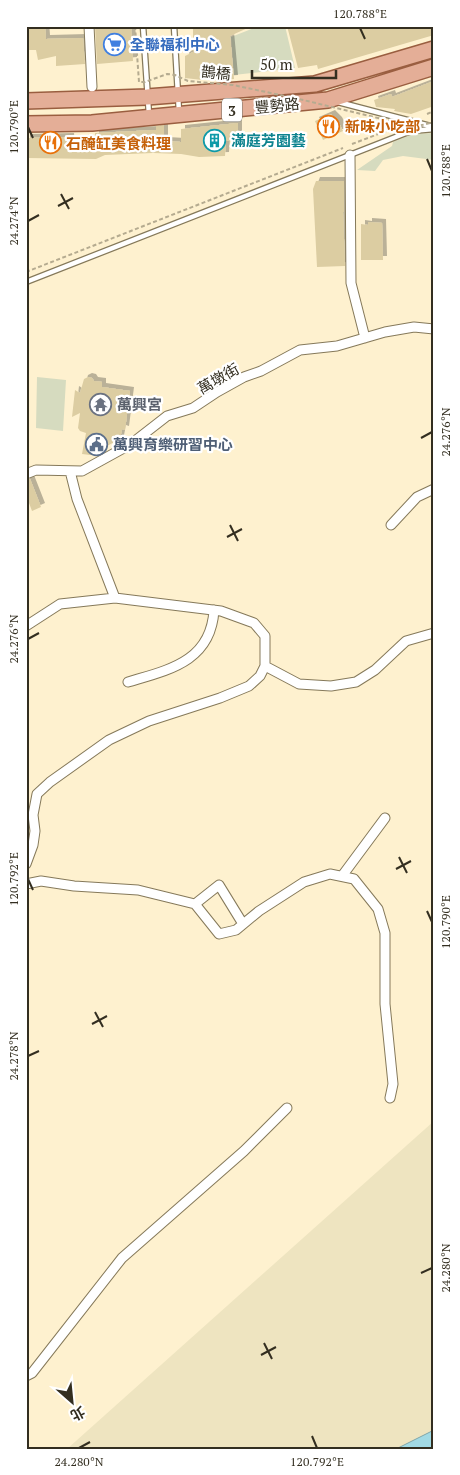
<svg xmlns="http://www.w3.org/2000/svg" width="460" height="1475" viewBox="0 0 460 1475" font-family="'PT Serif','Noto Sans TC',serif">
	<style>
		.green { fill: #d6dbbf }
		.sand { fill: #eee4c0 }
		.water { fill: #a2dae4; stroke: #81a6a9 }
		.building { fill: #dccda2; filter: url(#shadow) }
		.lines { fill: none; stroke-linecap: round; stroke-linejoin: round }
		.lane-casing { stroke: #85795a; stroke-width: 7 }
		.street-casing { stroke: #85795a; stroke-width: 11 }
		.primary-casing { stroke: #9a5e40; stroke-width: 18 }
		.path { stroke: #b5ab90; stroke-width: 2; stroke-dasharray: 4 2.5; stroke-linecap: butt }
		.lane { stroke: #fff; stroke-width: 4.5 }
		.street { stroke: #fff; stroke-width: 9 }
		.primary { stroke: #e4ae97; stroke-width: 15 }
		.path-bridge { stroke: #b5ab90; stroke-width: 2; stroke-dasharray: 4 2.5; stroke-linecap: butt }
		.ticks { fill: none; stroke: #332e20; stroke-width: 2 }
		.labels { text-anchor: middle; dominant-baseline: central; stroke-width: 4.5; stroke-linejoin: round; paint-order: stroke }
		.shield { fill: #fff; stroke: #706d63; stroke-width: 1 }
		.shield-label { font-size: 14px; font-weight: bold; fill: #332e20 }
		.shop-label { font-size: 15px; font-weight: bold; fill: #366cbe; stroke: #fff; text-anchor: start }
		.street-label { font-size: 15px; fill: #332e20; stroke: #fff }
		.food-label { font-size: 15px; font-weight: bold; fill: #c56008; stroke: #fff; text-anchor: start }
		.culture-label { font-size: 15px; font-weight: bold; fill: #0d838f; stroke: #fff; text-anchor: start }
		.worship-label { font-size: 15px; font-weight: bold; fill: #5b616d; stroke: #fff; text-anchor: start }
		.service-label { font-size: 15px; font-weight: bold; fill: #4e5e75; stroke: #fff; text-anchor: start }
		.neatline { fill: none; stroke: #332e20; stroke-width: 2 }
		.ticks-label { font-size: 12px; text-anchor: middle; fill: #332e20 }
	</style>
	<defs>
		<filter id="shadow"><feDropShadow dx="4" dy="-4" stdDeviation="0" flood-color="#0004"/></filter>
	</defs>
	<rect width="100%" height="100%" fill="#fef1cf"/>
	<path class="green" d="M253 26H285L295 68 234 75 231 37 254 28Z
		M434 133V160L403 156 383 160 375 171 357 170 392 146 393 142 413 134Z
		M37 377 66 380 63 431 36 428Z"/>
	<path class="sand" d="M434 1121V1449H67Z"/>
	<path class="water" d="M434 1430V1449H396Z"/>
	<path class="building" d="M26 26H45L46 39 83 38 85 64 56 66V56L38 60 36 50H26Z
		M95 26H131L133 61 97 64Z
		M193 26H252L230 36 234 79 220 80V77L202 78V80L185 78V56L193 52Z
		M287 26H434V35L318 69 317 65 298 68Z
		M434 81V106L411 114 394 111 395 109 376 107 374 100 391 94 392 97Z
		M331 114 338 121 343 131 323 140 315 121Z
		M238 123V140L226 141 225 156 199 157 181 154 153 153 105 155 96 159 26 158V138L70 137 71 149 95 148V133L156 130V126L164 125V141L181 142V129Z
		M316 181H344V212H343L345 266 317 267 313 189Z
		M368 222 382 223 383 260H361V224L368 225Z
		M88 377 92 378 94 381 102 382V387L130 391 125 430 122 429 120 439 90 455 82 454 86 433 80 431 78 428 80 413 72 417 75 390 80 393 84 379Z
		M30 479 41 507 32 511 26 495V480Z"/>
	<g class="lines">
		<defs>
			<path id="lane" d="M143 26 149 115
				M174 26 179 112
				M338 102 434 127
				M26 282 411 131 434 129"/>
			<path id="street" d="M89 26 92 87
				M350 155 351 283 365 338
				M26 474 36 470 82 471 131 444 167 416 193 408 217 392 244 377 261 371 300 350 337 346 385 332 414 327 434 329
				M391 525 417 497 434 489
				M26 626 60 604 115 598
				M265 666 299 684 331 686 356 682 375 670 406 641 434 633
				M128 682C168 670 211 662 214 610
				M26 864 33 845 35 831 33 815 37 794 50 782 109 740 149 721 220 698 249 686 260 676 265 666V636L254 623 221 611 115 598 77 499 70 471
				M342 876 385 818
				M26 884 41 881 74 886 138 890 195 904 219 934 236 930 259 911 304 882 330 874 354 879 378 909 385 933V1004L393 1084 390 1098
				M195 904 219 885 243 924
				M26 1376 32 1373 122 1258 244 1151 287 1108"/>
			<path id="primary" d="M26 101 147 97 315 84 434 49
				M26 124 92 123 328 100 434 67"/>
		</defs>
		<use href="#lane" class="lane-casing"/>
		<use href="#street" class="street-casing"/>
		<use href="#primary" class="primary-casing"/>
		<path class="path" d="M427 114 434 111
			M352 144 389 130
			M26 272 343 148"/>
		<use href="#lane" class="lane"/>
		<use href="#street" class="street"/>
		<use href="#primary" class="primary"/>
		<path class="path-bridge" d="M135 26 139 82H145L167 74 175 75 188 81 233 85 299 99 407 125 418 126 434 122"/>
	</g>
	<path class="ticks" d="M360 28 365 39M28 127 33 138M427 159 432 171M61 194 69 209M58 206 73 198M28 221 39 215M421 438 432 432M230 525 238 541M227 537 242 529M28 639 39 633M399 857 407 873M396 869 411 861M28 879 33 890M427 911 432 922M95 1012 103 1027M92 1024 107 1016M28 1056 39 1051M421 1273 432 1268M264 1343 272 1359M261 1355 276 1347M312 1436 317 1448M79 1448 90 1442"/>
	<defs>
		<symbol id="supermarket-ring" viewBox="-11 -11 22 22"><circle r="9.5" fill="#fff" stroke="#3f7fe0" stroke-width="1.5"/><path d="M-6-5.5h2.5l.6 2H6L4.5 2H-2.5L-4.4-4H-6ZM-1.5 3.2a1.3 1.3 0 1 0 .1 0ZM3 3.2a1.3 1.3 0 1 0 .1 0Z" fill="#3f7fe0"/></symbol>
		<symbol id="restaurant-ring" viewBox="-11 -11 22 22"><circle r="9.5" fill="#fff" stroke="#e8710a" stroke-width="1.5"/><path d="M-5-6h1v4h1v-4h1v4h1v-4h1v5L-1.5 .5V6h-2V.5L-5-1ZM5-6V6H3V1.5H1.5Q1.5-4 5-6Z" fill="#e8710a"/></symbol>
		<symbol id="building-ring" viewBox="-11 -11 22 22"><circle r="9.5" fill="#fff" stroke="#0f9aa8" stroke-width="1.5"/><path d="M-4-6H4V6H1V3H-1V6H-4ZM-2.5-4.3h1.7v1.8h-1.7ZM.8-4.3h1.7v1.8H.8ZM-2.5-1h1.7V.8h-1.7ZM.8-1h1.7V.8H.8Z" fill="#0f9aa8"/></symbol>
		<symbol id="temple-ring" viewBox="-11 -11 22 22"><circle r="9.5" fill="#fff" stroke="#6b7280" stroke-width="1.5"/><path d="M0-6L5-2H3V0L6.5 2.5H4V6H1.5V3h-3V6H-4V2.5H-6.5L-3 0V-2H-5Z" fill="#6b7280"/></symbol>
		<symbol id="civic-ring" viewBox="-11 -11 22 22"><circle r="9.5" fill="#fff" stroke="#5c6f8a" stroke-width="1.5"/><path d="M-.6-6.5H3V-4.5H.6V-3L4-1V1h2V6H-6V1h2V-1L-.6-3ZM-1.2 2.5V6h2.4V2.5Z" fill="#5c6f8a"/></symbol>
	</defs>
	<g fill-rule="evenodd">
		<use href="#supermarket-ring" x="102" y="32" width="25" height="25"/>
		<use href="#restaurant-ring" x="316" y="114" width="25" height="25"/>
		<use href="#building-ring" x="202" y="128" width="25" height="25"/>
		<use href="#restaurant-ring" x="38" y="130" width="25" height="25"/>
		<use href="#temple-ring" x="88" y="392" width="25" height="25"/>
		<use href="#civic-ring" x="84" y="432" width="25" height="25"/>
	</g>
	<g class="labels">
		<rect class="shield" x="222" y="98.5" width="20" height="23" rx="4"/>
		<g class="shield-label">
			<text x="232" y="110">3</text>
		</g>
		<g class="shop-label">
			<text x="130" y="44">全聯福利中心</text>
		</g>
		<g class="street-label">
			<text transform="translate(216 72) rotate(6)">鵲橋</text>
			<text transform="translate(277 105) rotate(-6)">豐勢路</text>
			<text transform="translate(218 378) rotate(-30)">萬墩街</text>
		</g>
		<g class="food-label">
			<text x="345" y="126">新味小吃部</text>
			<text x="66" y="143">石醃缸美食料理</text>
		</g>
		<g class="culture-label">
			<text x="231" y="140">滿庭芳園藝</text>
		</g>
		<g class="worship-label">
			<text x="117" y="404">萬興宮</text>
		</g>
		<g class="service-label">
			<text x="113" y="444">萬興育樂研習中心</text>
		</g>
	</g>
	<rect width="460" height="1475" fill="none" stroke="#ffffff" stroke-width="55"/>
	<g transform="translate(72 1402) rotate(153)" stroke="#ffffff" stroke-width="4" paint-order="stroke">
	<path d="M0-4L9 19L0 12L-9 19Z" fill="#332e20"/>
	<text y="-8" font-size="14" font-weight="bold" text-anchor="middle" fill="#332e20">北</text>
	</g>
	<path d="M252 70v8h84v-8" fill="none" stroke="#332e20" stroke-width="2.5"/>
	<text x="260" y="70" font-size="15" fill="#332e20" stroke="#ffffff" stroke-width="4" paint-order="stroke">50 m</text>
	<rect x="28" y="28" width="404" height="1420" class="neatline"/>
	<g class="ticks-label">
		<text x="360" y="18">120.788°E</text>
		<text transform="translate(14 127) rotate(-90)" y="4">120.790°E</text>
		<text transform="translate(446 171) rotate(-90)" y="4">120.788°E</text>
		<text transform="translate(14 221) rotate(-90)" y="4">24.274°N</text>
		<text transform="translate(446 432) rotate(-90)" y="4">24.276°N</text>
		<text transform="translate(14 639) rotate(-90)" y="4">24.276°N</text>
		<text transform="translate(14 879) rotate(-90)" y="4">120.792°E</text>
		<text transform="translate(446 922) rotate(-90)" y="4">120.790°E</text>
		<text transform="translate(14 1056) rotate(-90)" y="4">24.278°N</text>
		<text transform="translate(446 1268) rotate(-90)" y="4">24.280°N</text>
		<text x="79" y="1466">24.280°N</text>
		<text x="317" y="1466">120.792°E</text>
	</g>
</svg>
